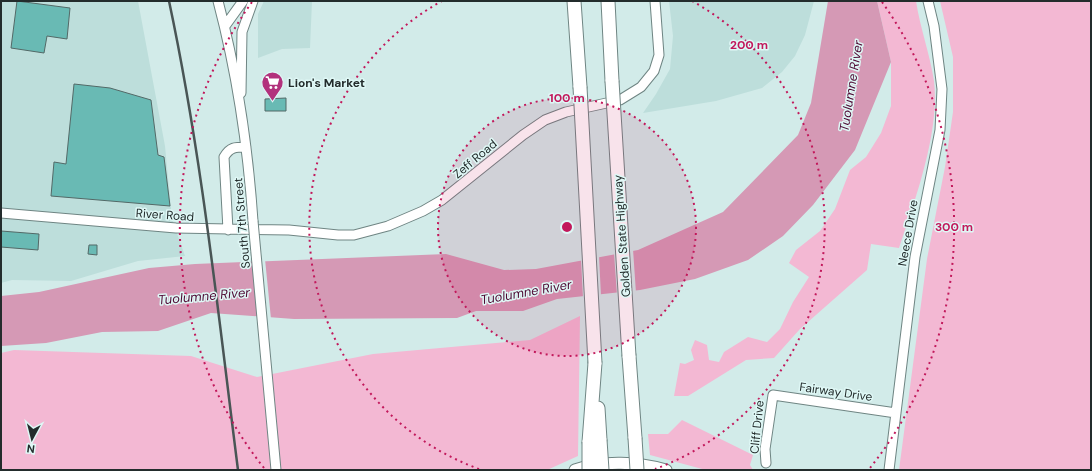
<svg xmlns="http://www.w3.org/2000/svg" width="1092" height="471" viewBox="0 0 1092 471" font-family="'DM Sans',sans-serif">
	<style>
		.built { fill: #bddedb }
		.green { fill: #f3b8d3 }
		.water { fill: #d599b5 }
		.pier { fill: #d2ebe9 }
		.building { fill: #69bab4; stroke: #536967 }
		.lines { fill: none; stroke-linecap: round; stroke-linejoin: round }
		.minor-casing { stroke: #6f8583; stroke-width: 11 }
		.major-casing { stroke: #6f8583; stroke-width: 13 }
		.highway-casing { stroke: #6f8583; stroke-width: 15 }
		.minor { stroke: #fff; stroke-width: 9 }
		.major { stroke: #fff; stroke-width: 11 }
		.highway { stroke: #fff; stroke-width: 13 }
		.rail { stroke: #495555; stroke-width: 2.5 }
		.minor-bridge-casing { stroke: #6f8583; stroke-width: 11; stroke-linecap: butt }
		.highway-bridge-casing { stroke: #6f8583; stroke-width: 15; stroke-linecap: butt }
		.minor-bridge { stroke: #fff; stroke-width: 9 }
		.highway-bridge { stroke: #fff; stroke-width: 13 }
		.ring { fill: none; stroke: #c2185b; stroke-width: 2; stroke-dasharray: 2 4 }
		.labels { text-anchor: middle; dominant-baseline: central; stroke-width: 3; stroke-linejoin: round; paint-order: stroke }
		.poi-label { font-size: 12px; font-weight: bold; fill: #232c2c; stroke: #dff8f6; text-anchor: start }
		.street-label { font-size: 12px; fill: #232c2c; stroke: #dff8f6 }
		.water-label { font-size: 13px; font-style: italic; fill: #4f0833; stroke: #dff8f6 }
		.centre { fill: #c2185b; stroke: #dff8f6; stroke-width: 2 }
		.ring-label { font-size: 12px; text-anchor: middle; font-weight: bold; fill: #c2185b; stroke: #dff8f6; stroke-width: 3; stroke-linejoin: round; paint-order: stroke }
	</style>
	<rect width="100%" height="100%" fill="#d2ebe9"/>
	<path class="built" d="M1 1H138L165 146 172 219 185 256 138 261 71 281 12 280 1 283Z
		M264 1H312L310 48 282 49 258 58V14Z
		M669 1H814L805 35 795 56 782 72 762 88 716 101 643 113 656 94 670 69 673 36Z"/>
	<path class="green" d="M877 1H916C920 28 930 54 934 81 940 132 915 200 899 248L871 244 867 270 800 329 774 358 746 360 688 396H674L680 363 685 364 694 360 691 350 695 340 707 345 709 360 719 362 724 352 748 337 767 342 780 329 793 302 809 277 789 263 796 250 820 231 835 209 850 170 866 157 881 133 891 106V62Z
		M940 1H1091V470H899L927 259 945 167 953 112V57Z
		M580 316 578 456 547 470H1V353L14 350 191 356 257 377 373 354 530 340Z
		M682 420 753 455 750 465 753 470H706L650 455 648 434H668Z"/>
	<path class="water" d="M828 1H877L891 62 855 150 813 205 783 236 748 260 695 279 640 290 557 299 523 311H476L457 318 294 319 211 313 158 331 102 332 46 343 1 346V296L39 292 149 268 195 264 446 254 504 270 536 269 638 250 723 212 798 135 811 103Z"/>
	<path class="pier" d="M633 249 636 293 617 295 614 253Z
		M599 256 601 296 583 298 581 259Z
		M265 259 271 319 258 318 252 260Z"/>
	<path class="building" d="M17 1 70 8 67 39 47 36 44 53 11 48Z
		M74 84 110 88 151 100 158 155 164 157 170 206 51 196 54 162 66 164Z
		M286 98V111H265V99Z
		M1 231 39 234 38 250 1 247Z
		M89 245H97V255L88 254Z"/>
	<g class="lines">
		<defs>
			<path id="minor" d="M218 1C237 73 248 147 253 221
				M225 26 243 1
				M241 93 242 32 253 1
				M1 213 176 228 289 230 338 235H354L388 226 423 211 442 200 523 135 545 120 566 112 620 100 641 87 654 71 659 55 655 1
				M228 230 224 157C230 147 235 147 246 147
				M766 463 765 449 773 395 896 413
				M889 470 915 257 940 130 942 89 934 26 928 1"/>
			<path id="major" d="M575 470C604 460 638 462 666 470"/>
			<path id="highway" d="M574 1 580 87
				M608 1 612 81
				M629 356 635 438
				M598 408 600 440
				M589 442 595 363"/>
		</defs>
		<use href="#minor" class="minor-casing"/>
		<use href="#major" class="major-casing"/>
		<use href="#highway" class="highway-casing"/>
		<use href="#minor" class="minor"/>
		<use href="#major" class="major"/>
		<use href="#highway" class="highway"/>
		<path class="rail" d="M169 1C202 156 218 313 238 470"/>
		<defs>
			<path id="minor-bridge" d="M253 221 276 470"/>
			<path id="highway-bridge" d="M612 81 629 356
				M580 87 595 363
				M635 438 637 470
				M600 440 602 470
				M589 470V442"/>
		</defs>
		<use href="#minor-bridge" class="minor-bridge-casing"/>
		<use href="#highway-bridge" class="highway-bridge-casing"/>
		<use href="#minor-bridge" class="minor-bridge"/>
		<use href="#highway-bridge" class="highway-bridge"/>
	</g>
	<circle cx="567" cy="227" r="129" fill="#c2185b" fill-opacity=".12"/>
	<g class="ring">
		<circle cx="567" cy="227" r="129"/>
		<path d="M479 469A258 258 0 0 1 442 1M692 1A258 258 0 0 1 655 469"/>
		<path d="M264 468A387 387 0 0 1 252 2M882 2A387 387 0 0 1 870 468"/>
	</g>
	<defs>
		<symbol id="supermarket-pin" viewBox="-11 -11 22 30"><path d="M0 17L-7.5 6A9.5 9.5 0 1 1 7.5 6Z" fill="#b2317c" stroke="#dff8f6"/><path d="M-6-5.5h2.5l.6 2H6L4.5 2H-2.5L-4.4-4H-6ZM-1.5 3.2a1.3 1.3 0 1 0 .1 0ZM3 3.2a1.3 1.3 0 1 0 .1 0Z" fill="#fff"/></symbol>
	</defs>
	<g fill-rule="evenodd">
		<use href="#supermarket-pin" x="260" y="70" width="25" height="34"/>
	</g>
	<g class="labels">
		<g class="poi-label">
			<text x="288" y="83">Lion's Market</text>
		</g>
		<g class="street-label">
			<text transform="translate(475 159) rotate(-40)">Zeff Road</text>
			<text transform="translate(165 215) rotate(4)">River Road</text>
			<text transform="translate(242 223) rotate(-95)">South 7th Street</text>
			<text transform="translate(908 233) rotate(-80)">Neece Drive</text>
			<text transform="translate(622 236) rotate(-94)">Golden State Highway</text>
			<text transform="translate(836 392) rotate(8)">Fairway Drive</text>
			<text transform="translate(757 427) rotate(-84)">Cliff Drive</text>
		</g>
		<g class="water-label">
			<text transform="translate(851 86) rotate(-81)">Tuolumne River</text>
			<text transform="translate(526 292) rotate(-10)">Tuolumne River</text>
			<text transform="translate(204 296) rotate(-5)">Tuolumne River</text>
		</g>
	</g>
	<circle cx="567" cy="227" r="6" class="centre"/>
	<g class="ring-label">
		<text x="749" y="49">200 m</text>
		<text x="567" y="102">100 m</text>
		<text x="954" y="231">300 m</text>
	</g>
	<rect width="1092" height="471" fill="none" stroke="#232c2c" stroke-width="4"/>
	<g transform="translate(32 439) rotate(187)" stroke="#dff8f6" stroke-width="3" paint-order="stroke">
	<path d="M0-3L7 15L0 10L-7 15Z" fill="#232c2c"/>
	<text y="-6" font-size="11" font-weight="bold" text-anchor="middle" fill="#232c2c">N</text>
	</g>
</svg>
